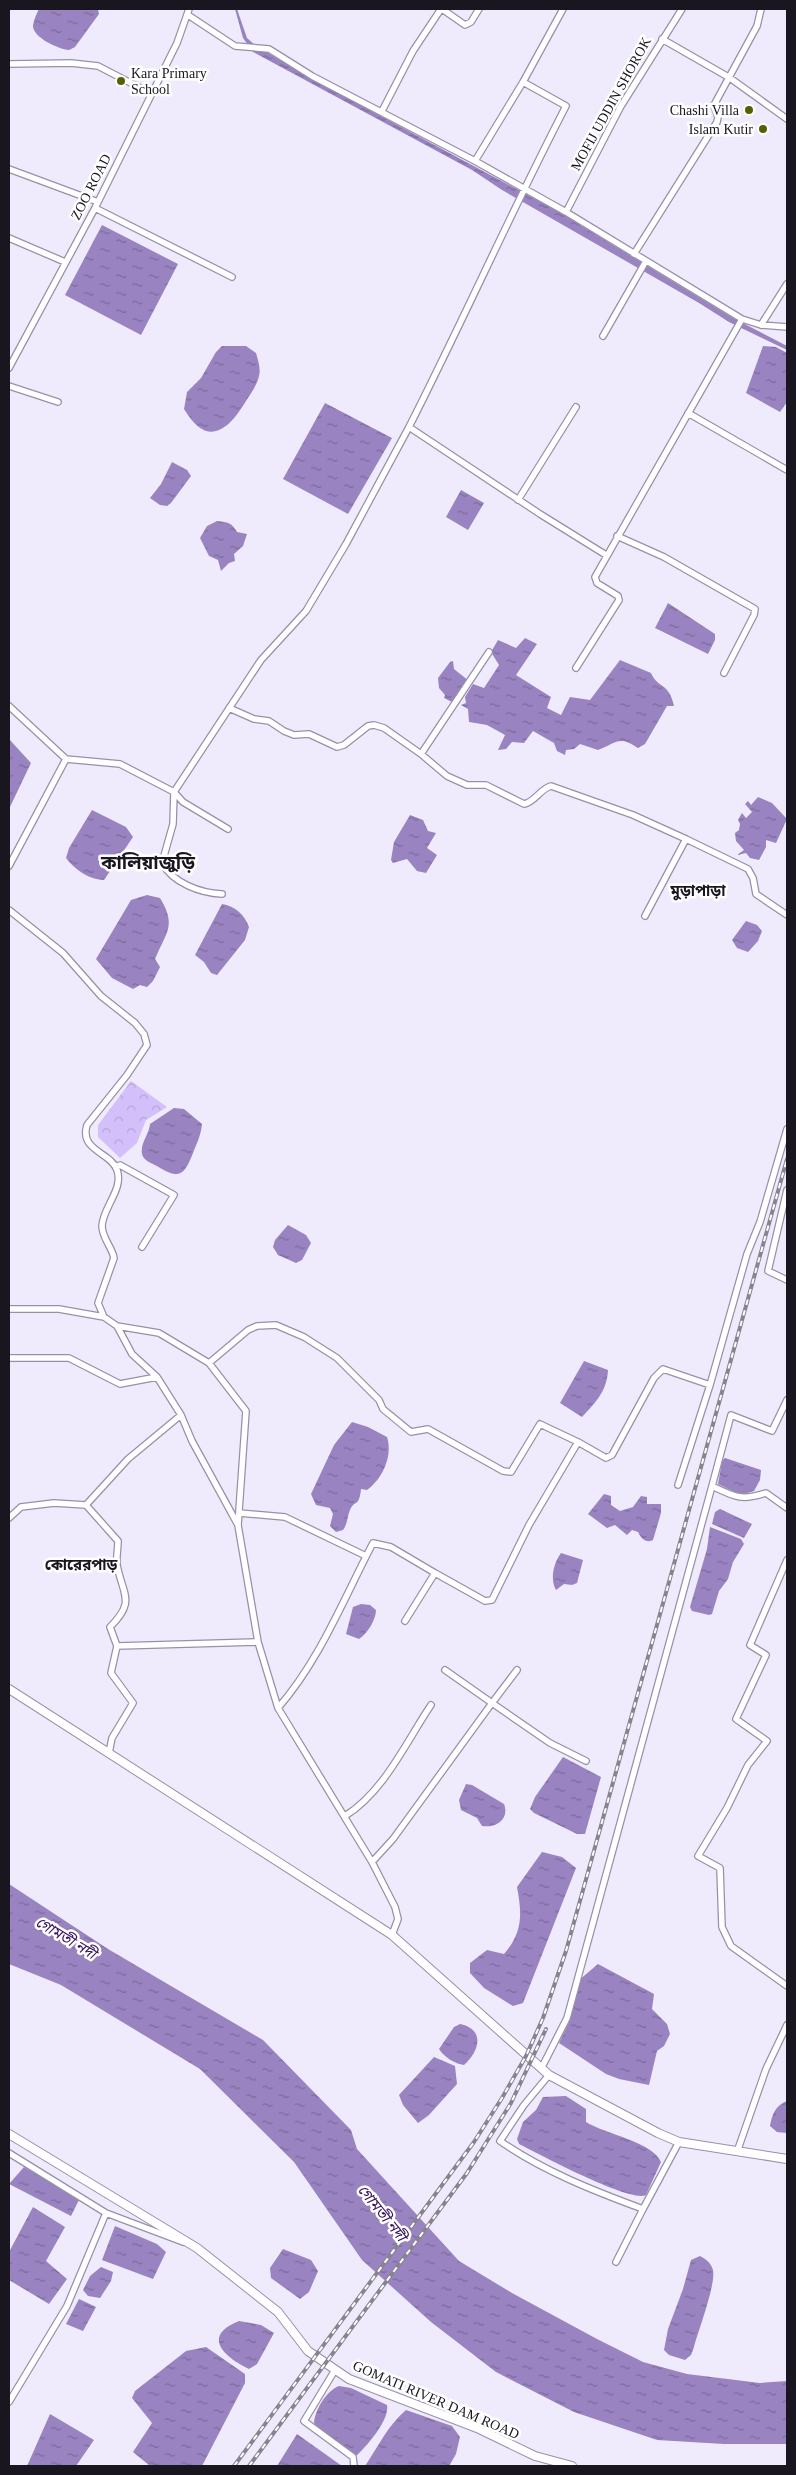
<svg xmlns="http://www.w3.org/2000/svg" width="796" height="2475" viewBox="0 0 796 2475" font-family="'Times New Roman','Noto Sans Bengali',serif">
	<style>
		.park { fill: url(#park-crowns) }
		.water { fill: url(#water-ripples) }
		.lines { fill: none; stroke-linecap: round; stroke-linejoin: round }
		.street-casing { stroke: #9890aa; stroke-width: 8 }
		.secondary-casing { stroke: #9890aa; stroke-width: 10 }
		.street { stroke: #fff; stroke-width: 5.5 }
		.secondary { stroke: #fff; stroke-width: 8 }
		.rail-casing { stroke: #878391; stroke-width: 4 }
		.rail { stroke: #fff; stroke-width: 2; stroke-dasharray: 5.5; stroke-linecap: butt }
		.poi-dot { fill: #516104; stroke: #fff; stroke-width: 2 }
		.labels { text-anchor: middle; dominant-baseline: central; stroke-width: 5; stroke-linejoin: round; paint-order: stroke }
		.poi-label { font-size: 14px; fill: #191620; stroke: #fff; text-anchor: end }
		.street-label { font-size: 14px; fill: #191620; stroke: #fff }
		.neighbourhood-label { font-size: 15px; font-weight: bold; fill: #191620; stroke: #fff }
		.water-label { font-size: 15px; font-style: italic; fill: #35125c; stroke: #fff }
		.district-label { font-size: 19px; font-weight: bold; fill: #191620; stroke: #fff }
	</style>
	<defs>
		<pattern id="park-crowns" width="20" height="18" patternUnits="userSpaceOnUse" patternTransform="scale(1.25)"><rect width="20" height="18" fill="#d3c0fa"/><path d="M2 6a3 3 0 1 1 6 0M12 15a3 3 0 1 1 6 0" fill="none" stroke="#b5a4d6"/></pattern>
		<pattern id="water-ripples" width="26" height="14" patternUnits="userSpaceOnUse" patternTransform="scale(1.25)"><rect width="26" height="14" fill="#9983c1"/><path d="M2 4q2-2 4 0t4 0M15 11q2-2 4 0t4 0" fill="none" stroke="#7c6a9c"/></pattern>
	</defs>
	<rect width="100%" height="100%" fill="#f0ebfc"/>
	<path class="park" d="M131 1081 167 1107 146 1120 137 1143 120 1158 98 1137V1125Z"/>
	<path class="water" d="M39 9H98L99 14 75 47 69 50C58 49 32 37 33 25 34 19 37 13 39 9Z
		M235 9H237L247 38 256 46 323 85 554 209 733 318 787 346V350L729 322 699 303 502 190 472 170 253 52 243 38Z
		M102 225 178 264 141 335 65 295Z
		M222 346H246L256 353C258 360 261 369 259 376 257 385 251 393 246 401 228 431 207 448 184 409L187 392 201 378 216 352Z
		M763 346 776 347 787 353V402L780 412 746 393Z
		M325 403 392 438 348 514 283 479Z
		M172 462 187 470 191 476 171 503 167 506 160 505 150 498 161 484Z
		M461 490 484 503 468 530 446 517Z
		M217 521C228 522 232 523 237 532L247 534 243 546 234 554 235 561 229 563 221 571 218 560 209 556 200 538 207 526Z
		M668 603 715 634V640L708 654 655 628Z
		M525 638 537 644 516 675 551 697 547 708 561 715 570 697 590 700 620 660 651 673C658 689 669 682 674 706H667L645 744 638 748C618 735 617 743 598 750L580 744 574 749 566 750 565 755 557 751 554 743 533 731 524 743 512 742 506 749 498 750 505 735 487 725 469 722 468 709 461 705 466 703 465 697 473 684 484 688 499 665 491 652 498 640 516 648Z
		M453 661 454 669 469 681 454 703 444 698 445 695 439 688 438 678 450 662Z
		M9 739 31 763 9 809Z
		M758 797 772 803 787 819 776 843 766 840V847L759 860 750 858 746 853 737 855 744 850 736 841 735 833 739 830 740 824 738 820 742 813 746 818 752 812 745 804 748 801 751 805Z
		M92 810 126 827 133 837 104 880C90 880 75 870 66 858L69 848Z
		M410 815 423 820 428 831 436 833 427 848 437 855 426 873 417 871 407 859 393 863 391 860 394 842Z
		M147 895 160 898C177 926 166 932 155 959L160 967 153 981 147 987 140 985 133 989 112 978 96 959 131 900Z
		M222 904C235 906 245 915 249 927L245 940 217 975 211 973 204 962 195 955Z
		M746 921 757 925 762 931 758 941 748 952 737 948 732 940Z
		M174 1108 184 1109 202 1124C201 1135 197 1143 193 1153 184 1176 179 1180 157 1166 151 1163 144 1161 142 1154 140 1143 149 1135 150 1124Z
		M288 1225 306 1235 311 1243 302 1260 296 1263 278 1255 273 1247 275 1240Z
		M584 1361 608 1370C607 1391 596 1402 582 1417L560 1403Z
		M352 1422 368 1427 387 1437C393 1455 383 1479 367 1490L361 1489C359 1508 355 1499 350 1510 347 1517 348 1523 343 1530L336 1532 330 1526 333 1514 330 1508 316 1505 311 1494 334 1445Z
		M725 1458 761 1470 760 1480 754 1491 741 1495 718 1484 722 1461Z
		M604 1494 611 1496V1505L620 1511 633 1507 641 1496 647 1497V1504H661V1513L653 1540C646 1544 641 1538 638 1532L632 1530 627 1535 615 1525 607 1528 588 1514Z
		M720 1509 752 1524 744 1538 712 1524 715 1512Z
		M710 1527 741 1539 744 1544 733 1562 728 1579 719 1591 712 1614 709 1615 692 1611 690 1607 707 1549Z
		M561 1553 583 1560 577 1583 572 1585 564 1584 556 1590C550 1580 553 1564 561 1553Z
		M361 1604 370 1605 376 1610C376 1620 367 1634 359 1639L346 1634 353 1607Z
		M563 1757 601 1777 585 1834H577L534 1813 530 1809 535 1797Z
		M466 1784 472 1785 504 1804C510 1820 495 1828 482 1826L477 1818 461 1810 459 1800Z
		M542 1852 562 1857 576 1868 523 2003 513 2006 484 1988 470 1973V1963L487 1950 504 1954C523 1932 522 1914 517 1887Z
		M9 1884 108 1949 263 2040 351 2130 357 2149 459 2261 512 2293 597 2339 643 2362 687 2374 760 2383 787 2381V2444H724L657 2440 574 2412 496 2372 431 2322 362 2260 294 2162 200 2069 61 1985 9 1964Z
		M598 1964 654 1994 652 2009 667 2024 670 2034 664 2046 657 2051 649 2085 619 2079 606 2074 559 2043 570 2020 578 1981Z
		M460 2024C485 2029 480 2051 464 2065 455 2064 444 2057 439 2049L454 2027Z
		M434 2057 455 2066 457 2084 429 2115 418 2123 403 2105 399 2095Z
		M566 2096 586 2109V2122C605 2134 653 2142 661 2162L646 2195C630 2203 539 2154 519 2144L517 2139 523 2122 536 2110 543 2097Z
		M787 2101V2133L777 2132 770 2126C772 2114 776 2105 787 2101Z
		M24 2167 80 2198 71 2216 9 2184Z
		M33 2207 65 2227 46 2261 67 2279 49 2304 9 2280V2252Z
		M115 2226 157 2244 166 2252 153 2279 102 2260Z
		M283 2249 311 2260 318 2271 309 2292 300 2299 271 2278 270 2268Z
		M700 2256C706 2259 711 2263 713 2270 716 2285 698 2331 694 2347L691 2355 685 2360 669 2355 664 2350 668 2329 683 2289 691 2260Z
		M101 2267 113 2272 111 2281 100 2298 88 2296 83 2290 90 2276Z
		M79 2299 96 2307 83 2331 66 2324Z
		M239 2321 261 2325 274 2333 257 2364 249 2369C224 2357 201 2336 239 2321Z
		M206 2347 245 2374V2383L202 2466H150L133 2452 152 2423 132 2398 135 2391 186 2351Z
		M339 2386 351 2388 387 2405C390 2420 366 2447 356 2456L319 2430 314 2423C315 2410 326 2391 339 2386Z
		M406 2410 452 2426 460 2437 456 2454 449 2466H365C378 2447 388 2425 406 2410Z
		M50 2414 94 2440 76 2466H27Z
		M297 2434 342 2466H277Z"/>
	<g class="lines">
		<defs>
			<path id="street" d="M442 9 465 25 471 22 479 9
				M188 15 235 46 269 49 312 76 475 161 566 212 742 319 761 325 787 327
				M662 39 730 78 787 119
				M9 64 71 63 98 66 152 94
				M523 82 566 106C511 212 463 321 409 427L540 514 606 555
				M382 111 413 51 441 9
				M475 161 523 82 563 9
				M9 169 98 202
				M95 208 232 277
				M566 212 621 106 682 9
				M9 238 65 262
				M634 254 717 122 718 117 714 105 757 26 761 9
				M761 325 787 284
				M603 336 646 261
				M9 368 95 208 177 43 189 9
				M9 386 58 402
				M688 413 787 470
				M518 500 576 407
				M617 536 664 557 755 609 754 615 724 673
				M576 668 619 600 618 596 597 583 595 577 742 319
				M9 706 66 759 120 764 174 792 183 802 228 829
				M229 708 254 719 269 721 284 731 294 735 309 734 337 747 344 745 368 726 374 725 384 728 421 754 447 776 467 785H486L524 804C535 802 540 789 551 786L633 815 686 839
				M421 754 489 652
				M9 866 66 759
				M222 894C200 893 173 883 162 863L173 824 174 792 261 660 306 611 346 544 409 427
				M9 910 63 953 101 996 135 1023 144 1034 147 1045 127 1075 87 1125C79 1151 111 1152 117 1170 124 1189 103 1207 102 1226 102 1238 112 1247 114 1258L98 1303 104 1317 117 1326 159 1333 209 1363 246 1411 238 1525 258 1642 278 1708 372 1862 395 1907 398 1919 392 1935
				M645 916 686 839 748 869 753 878 756 894 787 915
				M116 1167 120 1165 174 1195 142 1247
				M787 1190 768 1271 787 1280
				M9 1309H59L104 1317
				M117 1326 132 1354 157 1377 181 1415 192 1441 238 1525
				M9 1358H69L120 1384 157 1377
				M209 1363 248 1330 257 1326 276 1325 304 1337 337 1358 379 1400 383 1409 411 1432 428 1429 503 1471 511 1472 540 1424 578 1442 606 1458 612 1455 654 1378 663 1369 710 1385 747 1254 760 1222 787 1129
				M678 1485 710 1385
				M712 1486 731 1415 772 1431 787 1400
				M239 1513 285 1517 366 1556
				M9 1518 21 1507 54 1503 86 1505
				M787 1560 750 1645 766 1655 736 1719 767 1741 748 1765 727 1808 698 1856 720 1868 722 1927 731 1946 787 1986
				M435 1573 485 1601 492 1600 529 1525 578 1442
				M117 1646 258 1642
				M517 1670 492 1703 550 1743 586 1761
				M278 1708C320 1660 344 1598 373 1543L391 1547 435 1573 405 1621
				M109 1753 112 1738 133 1703 111 1673 117 1646 110 1627C136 1601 123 1596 117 1565 116 1558 118 1549 118 1541L86 1505 128 1459 181 1415
				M345 1816C384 1792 406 1742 431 1705
				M372 1862 393 1839 492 1703 445 1670
				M541 2069 567 2018 712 1486C735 1497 741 1501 766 1493L787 1508
				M549 2075 524 2105 500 2141C543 2171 594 2191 643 2209L679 2142
				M737 2152 766 2069 787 2025
				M9 2153 106 2213
				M616 2262 643 2209
				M335 2370 304 2421 353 2457 354 2466
				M9 2402 67 2306 106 2213 183 2242"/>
			<path id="secondary" d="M9 1689 392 1935 549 2075 658 2133 679 2142 787 2159
				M9 2134 197 2248 278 2312 308 2351 349 2379 477 2428 535 2456 572 2466"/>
		</defs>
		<use href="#street" class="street-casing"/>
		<use href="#secondary" class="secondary-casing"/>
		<use href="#street" class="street"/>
		<use href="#secondary" class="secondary"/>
		<defs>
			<path id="rail" d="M234 2466 474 2142 502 2098 526 2056 543 2018 566 1951 787 1159
				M249 2466 467 2173 511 2103 546 2029"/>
		</defs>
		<use href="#rail" class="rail-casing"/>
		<use href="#rail" class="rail"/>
	</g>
	<g class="poi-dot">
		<circle cx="121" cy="81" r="5"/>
		<circle cx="749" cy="110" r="5"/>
		<circle cx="763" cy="129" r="5"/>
	</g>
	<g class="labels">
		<g class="poi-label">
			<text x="131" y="73" text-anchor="start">Kara Primary<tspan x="131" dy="16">School</tspan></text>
			<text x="739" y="110">Chashi Villa</text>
			<text x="753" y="129">Islam Kutir</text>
		</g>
		<g class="street-label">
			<text transform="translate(611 104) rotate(-61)">MOFIJ UDDIN SHOROK</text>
			<text transform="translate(91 187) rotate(-63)">ZOO ROAD</text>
			<text transform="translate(436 2400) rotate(23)">GOMATI RIVER DAM ROAD</text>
		</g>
		<g class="neighbourhood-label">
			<text x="698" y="891">মুড়াপাড়া</text>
			<text x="81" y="1565">কোরেরপাড়</text>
		</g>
		<g class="water-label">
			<text transform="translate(66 1938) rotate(31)">গোমতী নদী</text>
			<text transform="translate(382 2213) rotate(51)">গোমতী নদী</text>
		</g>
		<g class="district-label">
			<text x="148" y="862">কালিয়াজুড়ি</text>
		</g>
	</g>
	<rect width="796" height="2475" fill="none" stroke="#191620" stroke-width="20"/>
</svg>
